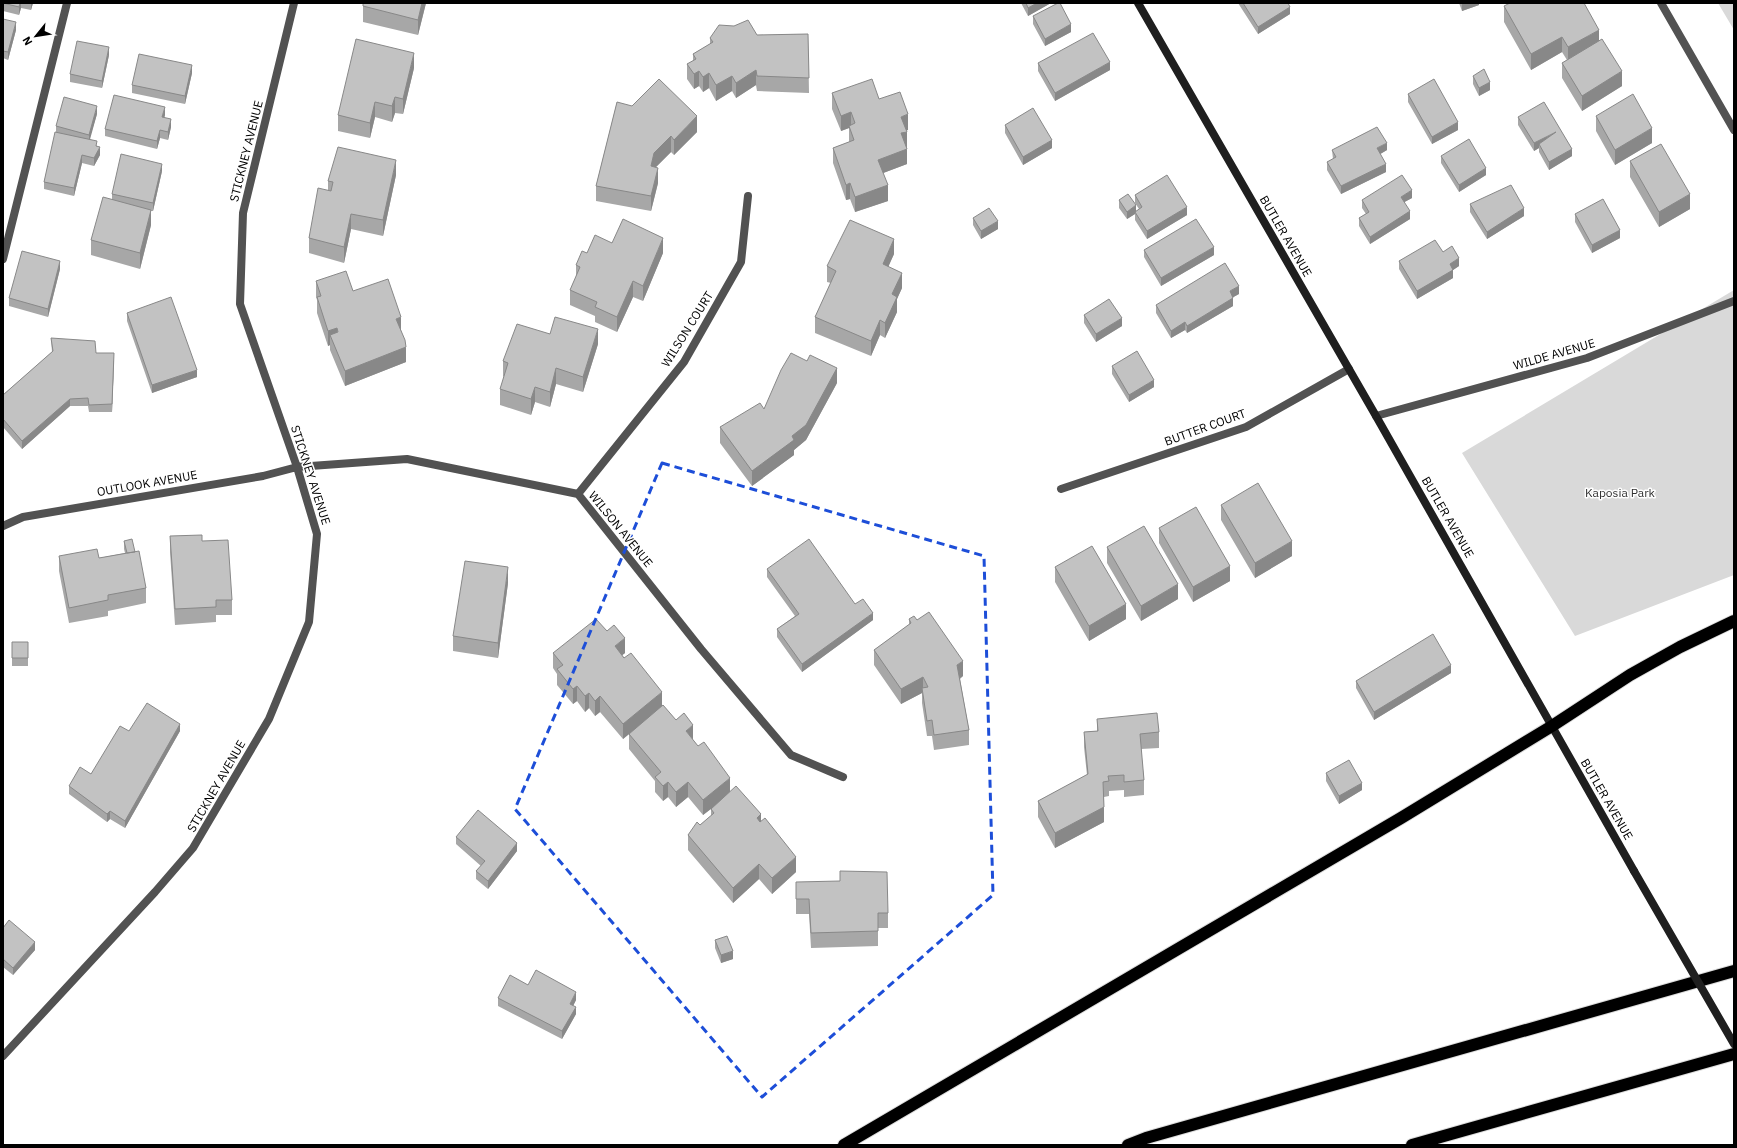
<svg xmlns="http://www.w3.org/2000/svg" width="1737" height="1148" viewBox="0 0 1737 1148" font-family="'IBM Plex Sans',sans-serif">
	<style>
		.green { fill: #d9d9d9 }
		.lines { fill: none; stroke-linecap: round; stroke-linejoin: round }
		.highway-casing { stroke: #dbdbdb; stroke-width: 14 }
		.lane { stroke: #525252; stroke-width: 8 }
		.street { stroke: #525252; stroke-width: 8 }
		.secondary { stroke: #1f1f1f; stroke-width: 8 }
		.highway { stroke: #000; stroke-width: 12 }
		.secondary-bridge { stroke: #1f1f1f; stroke-width: 8 }
		.wall { fill: #a7a7a7 }
		.shaded-wall { fill: #888 }
		.building { fill: #c2c2c2; stroke: #888 }
		.marked { fill: none; stroke: #1d4ed8; stroke-width: 3; stroke-dasharray: 8 5; stroke-linejoin: round }
		.labels { text-anchor: middle; dominant-baseline: central; stroke-width: 3; stroke-linejoin: round; paint-order: stroke }
		.street-label { font-size: 12px; fill: #000; stroke: #fff }
		.park-label { font-size: 12px; fill: #303030; stroke: #fff }
	</style>
	<rect width="100%" height="100%" fill="#fff"/>
	<path class="green" d="M1718 3H1734V30Z
		M1734 290V575L1575 636 1462 453Z"/>
	<g class="lines">
		<defs>
			<path id="highway" d="M844 1145 1401 818 1552 726 1630 675 1680 647 1734 621
				M1128 1145 1146 1138 1734 971
				M1412 1145 1734 1054"/>
		</defs>
		<use href="#highway" class="highway-casing"/>
		<path class="lane" d="M3 259 67 3"/>
		<path class="street" d="M1661 3 1734 130
			M1376 416 1587 358 1734 301
			M1061 489 1246 427 1349 369
			M578 494 684 362 741 262 748 196
			M3 526 23 517 263 476 297 467 407 459 578 494 701 649 791 755 843 777
			M3 1056 155 892 193 848 269 719 309 622 317 534 297 467 240 304 243 213 294 3"/>
		<path class="secondary" d="M1138 3 1376 416 1634 871"/>
		<use href="#highway" class="highway"/>
		<path class="secondary-bridge" d="M1634 871 1734 1044"/>
	</g>
	<path class="wall" d="M3 3H33L31 10 21 8 19 15 3 11Z
		M426 3 418 35 363 22V6Z
		M1021 3H1051L1028 16Z
		M1238 3H1288L1290 14 1258 34Z
		M1459 3H1479V5L1462 11Z
		M1504 6 1599 41 1622 86 1582 111 1562 78V63L1567 60 1562 52 1531 70 1504 22Z
		M1033 16 1071 32 1045 46 1033 24Z
		M3 19 16 30 8 60 3 58Z
		M808 34 809 93 757 91 756 85 736 98 732 91 716 101 709 88 703 92 699 86 694 89 687 79V64L693 61V54L710 44V38L757 35Z
		M109 55 102 88 70 82V74Z
		M1038 63 1110 70 1055 101 1038 71Z
		M414 68 403 114 395 113 392 122 375 117 370 138 338 131V115Z
		M192 73 185 104 132 93V85Z
		M1473 76 1490 90 1479 96 1473 84Z
		M832 93 879 99 908 130H906L907 164 883 173 888 201 855 212 850 199 846 200 833 163V148L849 142V128L841 131 832 109Z
		M1408 94 1458 130 1432 144 1408 102Z
		M617 102 697 132 674 155 671 152 656 167 658 183 651 211 596 201V186Z
		M97 114 89 140 97 146 100 155 94 166 82 163 74 196 44 189V182L56 132V126Z
		M165 115 164 118 171 127 168 140 160 138 157 149 105 136V129Z
		M1596 116 1652 143 1615 165 1596 131Z
		M1518 117 1572 156 1549 170 1539 152V148L1534 151 1518 125Z
		M1005 125 1052 148 1023 165 1005 133Z
		M1332 150H1387L1380 154 1386 172 1341 194 1327 170V162L1333 159Z
		M1441 156 1486 175 1459 192 1441 163Z
		M1630 161 1690 209 1659 227 1630 177Z
		M162 171 153 211H151V225L140 269 91 255V240L112 200V194Z
		M396 175 383 236 351 229 344 263 309 253V238L328 190V181Z
		M1135 195 1187 215 1147 239 1135 220V214L1127 219 1119 208V200L1136 211 1139 209 1135 203Z
		M1412 198 1404 202 1410 219 1370 244 1359 226V218L1366 214 1362 208V200Z
		M1470 204 1524 216 1487 239 1470 212Z
		M1575 214 1620 238 1592 253 1575 222Z
		M973 218 998 229 981 239 973 225Z
		M612 243 663 253 643 301 633 297 617 332 595 322V316L570 305V290L576 277V265Z
		M1144 250 1214 255 1161 286 1144 257Z
		M1443 252 1459 266 1453 270V278L1417 299 1399 269V261Z
		M894 254 888 266 902 288 897 299V312L885 338 880 335 871 356 815 333V317L831 283 827 282V266Z
		M60 269 48 317 9 306V298Z
		M316 281 353 291 401 330 406 362 345 386 330 350V345L328 346 317 313V300L316 297Z
		M1239 294 1233 297V306L1187 333 1185 330 1171 338 1156 313V305Z
		M127 313 197 377 152 393 127 321Z
		M1084 315 1122 326 1096 342 1084 323Z
		M550 334 598 344 583 392 556 384 550 407 535 402 531 415 500 405V389L504 377 503 376V361Z
		M51 338 96 353 114 361 112 412H89L88 406H70L22 449 3 427V395L52 352Z
		M1112 366 1154 387 1129 402 1112 374Z
		M837 383 806 440 794 450V455L752 486 720 443V427L764 409Z
		M1221 505 1292 556 1255 578 1221 520Z
		M1159 528 1230 581 1193 602 1159 543Z
		M170 536 202 541 232 600V615H216V622L175 625 170 552Z
		M124 541 135 552 146 588V603L108 611V616L69 623 59 571V556L99 558 125 553 124 549Z
		M1107 547 1178 599 1141 621 1107 563Z
		M1055 567 1126 619 1089 641 1055 582Z
		M767 569 873 620 802 672 777 637V629L795 616 767 577Z
		M508 583 498 658 453 651V636Z
		M909 619 963 676 960 679 969 730V745L934 750 932 736H927L922 703V693L901 704 874 665V650L909 625Z
		M12 642H28V666H12Z
		M553 653H625L622 655 662 706 693 740 730 792 761 821 796 872 772 894 759 879 733 903 688 850V835L711 816V809L703 815 688 797 676 807 668 797 663 801 655 792V781L629 749V734L623 739 600 712 595 716 589 708 585 712 577 701 573 704 557 685V674L553 668Z
		M1451 673 1374 720 1356 688V681Z
		M1097 719 1159 732V748L1141 749 1144 780V795L1124 797V790L1109 791V796L1104 797V822L1055 848 1038 817V801L1087 775 1084 747V732L1097 731Z
		M129 731H180L125 828 110 819 107 822 69 794V786L91 774Z
		M1326 773 1362 790 1339 804 1326 781Z
		M456 837 517 851 488 889 476 879V871L481 866 456 844Z
		M796 882 888 913V928H878V946L811 948 809 914H796Z
		M3 928 35 950 13 975 3 967Z
		M715 940 733 959 721 963 715 948Z
		M528 985 576 1000 573 1006 576 1014 562 1039 498 1006V998Z"/>
	<path class="shaded-wall" d="M20 3H21V8L19 15V7Z
		M31 3H33L31 10Z
		M422 3H426L418 35V20Z
		M1037 3H1051L1028 16V8Z
		M1462 3H1479V5L1462 11Z
		M1290 7V14L1258 34V27Z
		M16 22V30L8 60V52Z
		M1071 24V32L1045 46V39Z
		M1599 30V45L1568 62V47Z
		M1562 37V52L1531 70V54Z
		M109 47V55L102 88V81Z
		M414 53V68L403 114V99Z
		M1110 62V70L1055 101V93Z
		M192 65V73L185 104V96Z
		M756 70V85L736 98V83Z
		M699 71V86L694 89V74Z
		M1622 71V86L1582 111V96Z
		M709 73V88L703 92V77Z
		M732 76V91L716 101V85Z
		M1490 82V90L1479 96V88Z
		M395 97V113L392 122V106Z
		M375 102V117L370 138V123Z
		M97 106V114L89 143V135Z
		M165 107V115L162 125V117Z
		M851 112V127L849 126V128L841 131V116Z
		M908 114V130L901 132V117Z
		M697 116V132L674 155V140Z
		M171 119V127L168 140V132Z
		M1458 122V130L1432 144V137Z
		M1652 128V143L1615 165V150Z
		M160 130V138L157 149V141Z
		M907 132V147L901 149V133Z
		M1556 132 1539 144V148L1534 151V143Z
		M671 136V152L654 169 651 166 654 153Z
		M1052 140V148L1023 165V157Z
		M1387 143V150L1377 156V148Z
		M100 147V155L94 166V158Z
		M907 149V164L878 175V160Z
		M1572 149V156L1549 170V162Z
		M82 155V163L74 196V188Z
		M396 160V175L383 236V220Z
		M162 164V171L153 211V203Z
		M1386 164V172L1341 194V186Z
		M658 168V183L651 211V196Z
		M1486 168V175L1459 192V185Z
		M850 183V199L846 200V185Z
		M888 185V201L855 212V197Z
		M1412 190V198L1401 204V197Z
		M1690 194V209L1659 227V212Z
		M1136 205V213L1135 212V214L1127 219V212Z
		M1187 207V215L1147 239V231Z
		M1524 208V216L1487 239V232Z
		M151 210V225L140 269V253Z
		M1410 211V219L1370 244V237Z
		M351 214V229L344 263V247Z
		M998 221V229L981 239V231Z
		M1620 230V238L1592 253V245Z
		M663 238V253L643 301V286Z
		M894 239V254L883 279V264Z
		M1214 247V255L1161 286V278Z
		M1459 258V266L1450 272V264Z
		M60 261V269L48 317V309Z
		M1453 270V278L1417 299V291Z
		M902 273V288L897 299V312L885 338V323L892 294Z
		M633 281V297L617 332V317Z
		M1239 286V294L1230 299V291Z
		M1233 298V306L1187 333V326Z
		M401 317V333L396 319Z
		M1122 318V326L1096 342V334Z
		M880 320V335L871 356V341Z
		M1185 322V330L1171 338V331Z
		M337 328V343L330 335V345L328 346V331Z
		M598 329V344L583 392V377Z
		M406 347V362L345 386V371Z
		M114 353V361L112 412V404Z
		M556 368V384L550 407V392Z
		M837 368V383L806 440 794 450V455L752 486V471Z
		M197 370V377L152 393V385Z
		M1154 380V387L1129 402V395Z
		M535 387V402L531 415V399Z
		M70 399V406L22 449V441Z
		M1292 541V556L1255 578V563Z
		M1230 566V581L1193 602V587Z
		M508 567V583L498 658V643Z
		M1178 584V599L1141 621V606Z
		M1126 604V619L1089 641V626Z
		M873 613V620L802 672V664Z
		M625 638V653L615 661V646Z
		M963 661V676L957 680V665Z
		M1451 665V673L1374 720V712Z
		M923 677V692L922 688V693L901 704V689Z
		M577 686V701L573 704V689Z
		M662 692V707L623 739V724Z
		M589 693V708L585 712V696Z
		M600 696V712L595 716V701Z
		M180 724V731L125 828V821Z
		M693 725V740L686 731Z
		M730 778V794L703 815V800Z
		M668 782V797L663 801V786Z
		M688 782V797L676 807V792Z
		M1362 783V790L1339 804V796Z
		M1104 807V822L1055 848V833Z
		M110 811V819L107 822V814Z
		M761 814V829L757 818Z
		M517 843V851L488 889V881Z
		M796 857V872L772 894V878Z
		M759 864V879L733 903V888Z
		M35 942V950L13 975V968Z
		M733 951V959L721 963V955Z
		M576 992V1000L570 1012V1004Z
		M576 1007V1014L562 1039V1031Z"/>
	<path class="building" d="M3 3H20L19 7Z
		M363 3H422L418 20 363 6Z
		M1026 3H1037L1028 8Z
		M1058 3H1060L1071 24 1045 39 1033 16Z
		M1243 3H1288L1290 7 1258 27Z
		M1510 3H1584L1599 30 1568 47 1562 37 1531 54 1504 6Z
		M3 19 16 22 8 52 3 51Z
		M748 20 757 35 808 34 809 78 757 76 756 70 736 83 732 76 716 85 709 73 703 77 699 71 694 74 687 64 696 59 693 54 713 42 710 38 719 25 734 26Z
		M1093 33 1110 62 1055 93 1038 63Z
		M356 39 414 53 403 99 395 97 392 106 375 102 370 123 338 115Z
		M1602 39 1622 71 1582 96 1562 63Z
		M77 41 109 47 102 81 70 74Z
		M139 54 192 65 185 96 132 85Z
		M1484 69 1490 82 1479 88 1473 76Z
		M659 79 697 116 674 140 671 136 654 153 651 166 658 168 651 196 596 186 617 102 632 106Z
		M872 79 879 99 900 92 908 114 901 117 907 132 901 133 907 149 878 160 888 185 855 197 850 183 846 185 833 148 854 140 849 126 855 123 851 112 841 116 832 93Z
		M1434 79 1458 122 1432 137 1408 94Z
		M1633 94 1652 128 1615 150 1596 116Z
		M114 95 165 107 162 117 171 119 168 132 160 130 157 141 105 129Z
		M64 97 97 106 89 135 56 126Z
		M1544 102 1572 149 1549 162 1539 144 1556 132 1534 143 1518 117Z
		M1033 108 1052 140 1023 157 1005 125Z
		M1377 127 1387 143 1377 148 1386 164 1341 186 1327 162 1336 157 1332 150Z
		M55 132 97 141 96 146 100 147 94 158 82 155 74 188 44 182Z
		M1469 139 1486 168 1459 185 1441 156Z
		M1661 144 1690 194 1659 212 1630 161Z
		M338 147 396 160 383 220 351 214 344 247 309 238 318 188 331 191 333 182 328 181Z
		M121 154 162 164 153 203 112 194Z
		M1167 175 1187 207 1147 231 1135 212 1142 207 1135 195Z
		M1402 175 1412 190 1401 197 1410 211 1370 237 1359 218 1369 212 1362 200Z
		M1511 185 1524 208 1487 232 1470 204Z
		M1128 194 1136 205 1127 212 1119 200Z
		M103 197 151 210 140 253 91 240Z
		M1603 199 1620 230 1592 245 1575 214Z
		M989 208 998 221 981 231 973 218Z
		M623 219 663 238 643 286 633 281 617 317 595 307 597 302 570 290 580 267 576 265 582 251 587 253 595 235 612 243Z
		M1196 219 1214 247 1161 278 1144 250Z
		M850 220 894 239 883 264 902 273 892 294 897 297 885 323 880 320 871 341 815 317 836 271 827 266Z
		M1435 240 1443 252 1452 246 1459 258 1450 264 1453 270 1417 291 1399 261Z
		M22 251 60 261 48 309 9 298Z
		M1225 263 1239 286 1230 291 1233 298 1187 326 1185 322 1171 331 1156 305Z
		M346 271 353 291 388 279 401 317 396 319 405 340 406 347 345 371 330 335 338 332 337 328 328 331 317 297 321 296 316 281Z
		M171 297 197 370 152 385 127 313Z
		M1109 299 1122 318 1096 334 1084 315Z
		M555 317 598 329 583 377 556 368 550 392 535 387 531 399 500 389 508 363 503 361 517 324 550 334Z
		M51 338 95 341 96 353H114L112 404 89 405 88 398 70 399 22 441 3 419V395L53 351Z
		M1137 351 1154 380 1129 395 1112 366Z
		M791 353 807 361 810 355 837 368 806 425 792 436 794 440 752 471 720 427 760 403 764 409 781 370Z
		M1258 483 1292 541 1255 563 1221 505Z
		M1196 507 1230 566 1193 587 1159 528Z
		M1144 526 1178 584 1141 606 1107 547Z
		M202 535V541L228 540 232 600H216V607L175 609 170 536Z
		M132 539 135 552 127 553 124 541Z
		M809 539 855 604 863 599 873 613 802 664 777 629 799 614 767 569Z
		M1092 546 1126 604 1089 626 1055 567Z
		M97 549 99 558 139 551 146 588 108 595V600L69 608 59 556Z
		M465 561 508 567 498 643 453 636Z
		M929 612 963 661 957 665 969 730 934 735 932 720 927 721 922 688 928 687 923 677 901 689 874 650 911 623 909 619 914 616 917 620Z
		M596 619 607 631 614 625 625 638 615 646 624 658 631 653 662 692 623 724 600 696 595 701 589 693 585 696 577 686 573 689 557 669 563 665 553 653Z
		M1433 634 1451 665 1374 712 1356 681Z
		M12 642H28V658H12Z
		M147 703 180 724 125 821 110 811 107 814 69 786 80 767 91 774 120 726 129 731Z
		M663 705 676 720 684 713 693 725 686 731 698 746 704 742 730 778 703 800 688 782 676 792 668 782 663 786 655 777 661 772 629 734Z
		M1157 713 1159 732 1140 734 1144 780 1124 782V775L1108 776 1109 781 1103 782 1104 807 1055 833 1038 801 1088 774 1084 732 1098 731 1097 719Z
		M1349 760 1362 783 1339 796 1326 773Z
		M736 786 761 814 757 818 760 822 765 818 796 857 772 878 759 864 733 888 688 835 697 822 700 825 714 813 711 809Z
		M478 810 517 843 488 881 476 871 485 861 456 837Z
		M840 871 887 872 888 913H878V931L811 933 809 899H796V882L840 881Z
		M9 920 35 942 13 968 3 959V928Z
		M727 936 733 951 721 955 715 940Z
		M536 970 576 992 570 1004 576 1007 562 1031 498 998 510 975 528 985Z"/>
	<path class="marked" d="M662 463 984 556 993 895 762 1097 515 809Z"/>
	<g class="labels">
		<g class="street-label">
			<text transform="translate(246 151) rotate(-76)">STICKNEY AVENUE</text>
			<text transform="translate(1286 236) rotate(60)">BUTLER AVENUE</text>
			<text transform="translate(687 329) rotate(-58)">WILSON COURT</text>
			<text transform="translate(1554 354) rotate(-16)">WILDE AVENUE</text>
			<text transform="translate(1205 427) rotate(-20)">BUTTER COURT</text>
			<text transform="translate(311 475) rotate(72)">STICKNEY AVENUE</text>
			<text transform="translate(147 483) rotate(-10)">OUTLOOK AVENUE</text>
			<text transform="translate(1448 517) rotate(60)">BUTLER AVENUE</text>
			<text transform="translate(621 529) rotate(51)">WILSON AVENUE</text>
			<text transform="translate(216 786) rotate(-60)">STICKNEY AVENUE</text>
			<text transform="translate(1607 799) rotate(60)">BUTLER AVENUE</text>
		</g>
		<g class="park-label">
			<text x="1620" y="492">Kaposia Park</text>
		</g>
	</g>
	<rect width="1737" height="1148" fill="none" stroke="#000000" stroke-width="8"/>
	<g transform="translate(36 36) rotate(240)" stroke="#ffffff" stroke-width="3" paint-order="stroke">
	<path d="M0-3L7 15L0 10L-7 15Z" fill="#000000"/>
	<text y="-6" font-size="11" font-weight="bold" text-anchor="middle" fill="#000000">N</text>
	</g>
</svg>
